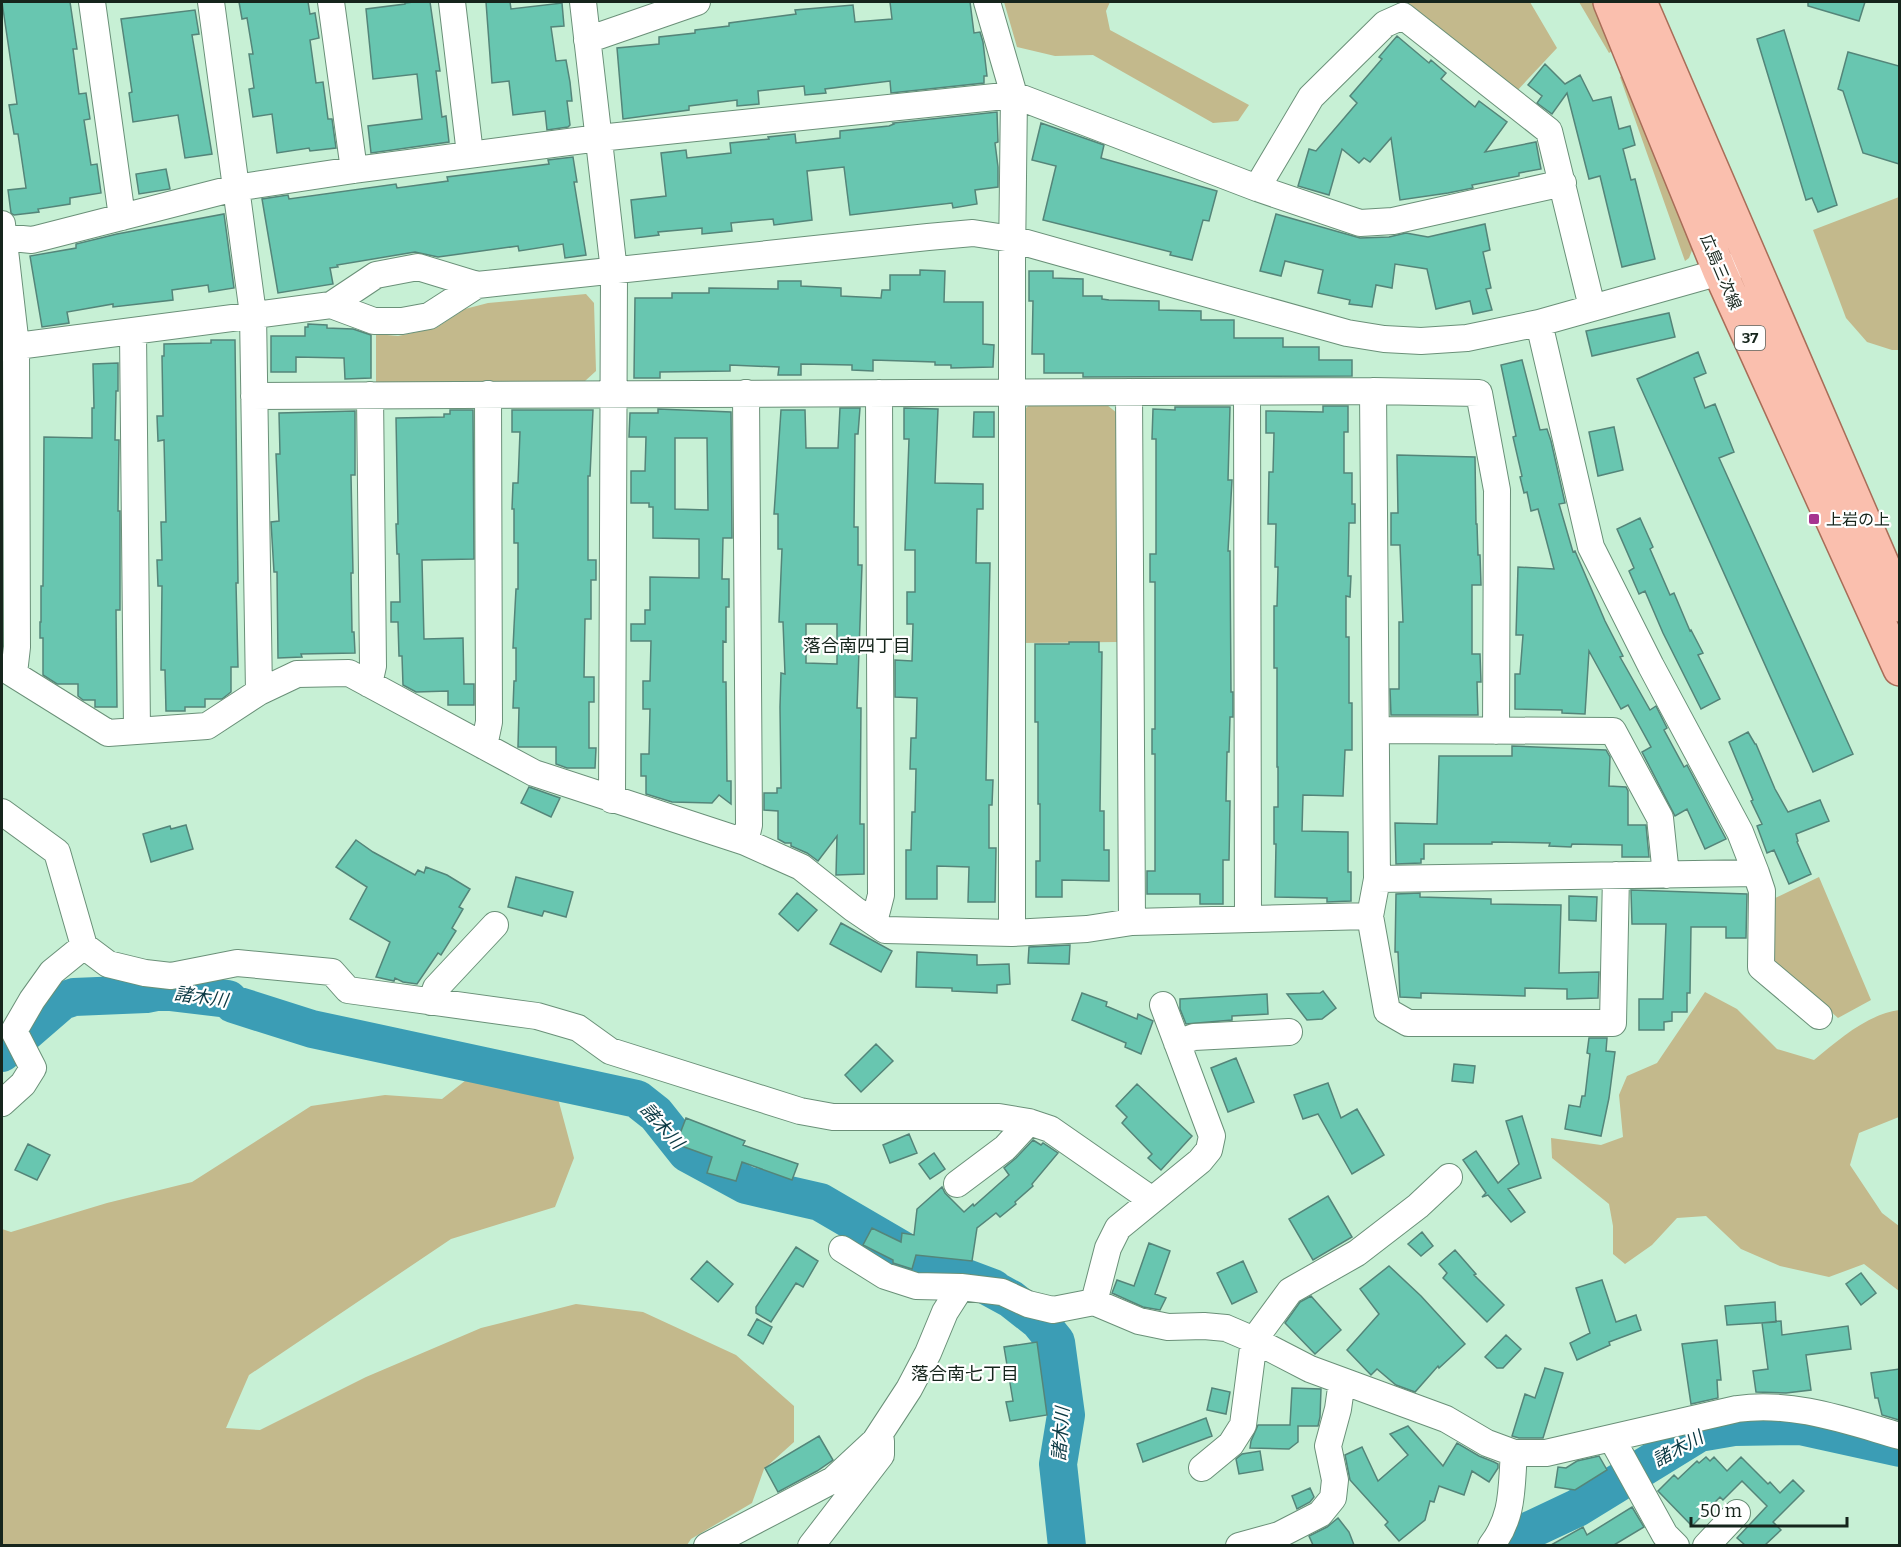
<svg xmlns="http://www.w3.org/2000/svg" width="1901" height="1547" viewBox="0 0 1901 1547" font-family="Bitter,'Noto Sans JP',serif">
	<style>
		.green { fill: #c3b98c }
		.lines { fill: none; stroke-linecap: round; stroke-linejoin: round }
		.river { stroke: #3b9db5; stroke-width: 38 }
		.building { fill: #68c6b0; stroke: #548579; stroke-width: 1.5; fill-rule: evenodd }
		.minor-casing { stroke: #6a9078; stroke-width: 28 }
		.major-casing { stroke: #a86d58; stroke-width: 36 }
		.minor { stroke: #fff; stroke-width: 26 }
		.major { stroke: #fabfae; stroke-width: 33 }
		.poi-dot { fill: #a63490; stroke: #fff; stroke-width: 2 }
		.labels { text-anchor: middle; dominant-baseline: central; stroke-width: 4.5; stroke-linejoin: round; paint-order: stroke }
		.shield { fill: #fff; stroke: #5c6660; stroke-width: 1.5 }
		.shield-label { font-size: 15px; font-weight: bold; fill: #16251c }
		.street-label { font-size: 16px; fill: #16251c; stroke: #fff }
		.poi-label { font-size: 16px; fill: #16251c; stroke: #fff; text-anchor: start }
		.neighbourhood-label { font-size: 18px; fill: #16251c; stroke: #fff }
		.water-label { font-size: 18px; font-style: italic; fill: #0a3842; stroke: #fff }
	</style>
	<rect width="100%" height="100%" fill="#c7f0d5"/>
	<path class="green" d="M1004 2H1110L1106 11 1110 30 1249 105 1238 121 1213 123 1093 55 1055 56 1017 47Z
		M1397 2H1530L1557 48 1515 93Z
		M1579 2H1599L1618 47 1609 53Z
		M1628 72 1693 248 1689 258 1685 261 1620 77Z
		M1899 197 1900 350H1892L1867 342 1846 318 1813 230Z
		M586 294 594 303 596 371 585 381 376 383V334L398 336 436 328 465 309 488 303Z
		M1030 404 1107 405 1117 413 1118 642 1021 643 1019 415Z
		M1819 877 1871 1000 1838 1018 1770 957 1771 900Z
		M1705 992 1737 1009 1777 1049 1814 1060C1840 1039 1866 1015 1899 1010V1117L1859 1133 1850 1165 1882 1213 1899 1226V1291L1864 1264 1829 1277 1780 1266 1741 1249 1706 1216 1677 1218 1652 1245 1625 1264 1613 1254V1226L1609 1204 1552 1158 1551 1138 1601 1145 1623 1137 1619 1095 1627 1076 1657 1063Z
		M499 1054 534 1058 557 1095 574 1158 555 1207 451 1239 249 1375 226 1428 260 1430 366 1377 481 1328 576 1304 643 1312 736 1355 794 1406V1442L764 1469 752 1503 691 1539 687 1545H2V1229L11 1232 107 1203 192 1182 311 1106 385 1095 442 1099Z"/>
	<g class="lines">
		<path class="river" d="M2 1053 62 1001 74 997 146 994 161 991 228 999 233 1004 312 1029 637 1099 656 1114 687 1153 746 1185 820 1202 921 1261 993 1288 989 1287 1011 1299 1039 1321 1056 1342 1066 1415 1058 1464 1067 1546
			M1511 1546 1528 1531 1577 1508 1699 1433 1734 1427 1800 1426 1900 1448"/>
	</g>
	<path class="building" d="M2 2H70L77 49H73L79 94 86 93 90 119 84 120 91 165 97 164 101 193 70 198V204L38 209 39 212 14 215 11 213 8 190 26 188 18 134H14L9 105 17 104Z
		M239 2H308L310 14 315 13 319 38 310 40 316 83 323 82 328 119H332L336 148 310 151 309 148 277 153 272 114 253 117 249 89 254 88 249 54H253L247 18 242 19Z
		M414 2H430L440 71H436L442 117 446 116 449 142 371 153 368 126 422 119 417 74 373 79 366 9 405 4V3Z
		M486 2H510L511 9 562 3 564 26 551 27 556 61 566 60 570 82 572 101H567L570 125 568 127 547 130 545 111 513 115 509 81 492 83Z
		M890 2H970L974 33 980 32 983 42 987 76H984V83L891 93 890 81 825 89 826 93 805 95 804 86 758 91 759 104 737 106V100L689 106V110L623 119 617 48 659 44V37L695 33V30L729 26V23L796 14 795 10 853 5 855 22 892 19Z
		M1808 2H1865L1859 21 1808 6Z
		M195 10 199 34 192 35 212 154 185 158 178 115 133 122 129 93 132 92 121 19Z
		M1784 30 1837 205 1818 212 1812 198 1806 200 1757 39Z
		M1397 36 1429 63 1431 60 1446 73 1441 79 1475 107 1479 101 1507 122 1485 152 1536 142 1541 169 1519 173V176L1472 185 1473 188 1448 193 1400 200 1391 138 1370 162 1364 158 1359 163 1342 149 1329 195 1298 186 1309 149 1316 151 1357 103 1350 96 1382 59 1379 57Z
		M1848 52 1899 66V164L1863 153 1843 91 1838 89Z
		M1545 64 1565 84 1580 75 1593 101 1611 97 1619 129 1630 126 1635 145 1623 149 1631 180 1635 179 1655 259 1622 267 1600 176 1589 179 1567 93 1552 114 1537 103 1542 96 1528 85Z
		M997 112 998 142 995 143 998 167V187L975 190 977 204 953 208 952 203 850 215 844 167 807 171 812 220 774 225 773 219 731 223 732 231 702 234V228L658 232 659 235 635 238 631 200 666 196 661 153 686 150 687 158 731 153 730 143 769 139 768 137 795 134 796 143 840 138V131L889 126 894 124 893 123Z
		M1041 123 1104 145 1101 158 1217 191 1209 221 1203 220 1192 260 1170 255 1171 252 1043 220 1056 166 1032 160Z
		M573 157 577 182H574L586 255 565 258 563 244 519 251 518 246 438 257 415 252 337 265 338 267 330 268 333 284 278 293 262 199 288 195 289 199 396 184 397 188 448 181 447 177 549 164 548 160Z
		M166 169 170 189 139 194 136 174Z
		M224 214 234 288 209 292 208 285 172 290 173 300 113 307V304L67 312 69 323 42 327 30 256 76 248V244L117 234Z
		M1276 214 1360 238 1389 237 1406 233 1428 237 1485 224 1490 250 1483 252 1491 288 1486 289 1492 310 1473 314 1470 301 1436 309 1427 269 1395 264 1392 288 1376 285 1372 307 1349 304 1350 300 1318 293 1323 270 1285 261 1281 276 1260 271Z
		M920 270 945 271 944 302H983V344L994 345 993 367 951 368V365H935V362L873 360V371L852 370V365L801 364V375H778L779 367 730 365V371L660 372V378H634L635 298H672V293H709V288L778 289V281H801V286L841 288V296L881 298 882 290H890V275H920Z
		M1029 271H1053V278L1083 279V296H1102V299L1109 300 1159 301V310L1201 311V320H1234V338H1283V347H1319V360H1352V376L1083 377V373H1044V354H1032L1033 301H1029Z
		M1669 313 1675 337 1592 356 1586 331Z
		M308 324 327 325V328L353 329 371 335V378L345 379 344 358 296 357V372H271V336H305V327H308Z
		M211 340H235L238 583H236L238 667H231V692L222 699H205V707H185V711H166L165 670H161L162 586H158L157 560H162L161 522H166L164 440 158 441 157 416H163L162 356H164V344L211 343Z
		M1698 352 1706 373 1694 378 1705 408 1715 404 1734 452 1719 458 1853 754 1813 772 1637 379Z
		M1522 360 1540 430 1547 429 1551 441 1565 503 1559 504 1573 552 1575 551 1605 621 1623 656 1620 657 1650 710 1656 706 1667 728 1664 730 1684 767 1687 765 1726 839 1705 849 1687 809 1675 816 1642 752 1651 747 1628 705 1621 709 1589 651 1585 714 1562 713V710L1515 709V674H1520L1523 635H1516L1518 567 1554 569 1538 509 1531 511 1527 492 1524 493 1520 477 1522 476 1513 437 1516 436 1501 365Z
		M118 363V391H116L115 440H119L118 511H120V610H116L117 707H95V700H83L78 696V684H57L43 675V638H40V622H41V586H43L44 437 92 438V408H94L93 364Z
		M1323 406H1348V432H1344V473H1352V504H1355V523H1349L1348 576H1351L1350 597 1346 596V637H1349V703H1352V750H1345L1343 796 1303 795 1302 831 1348 832V872H1351V901L1327 902V898L1275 897 1276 844H1274V807H1278V767H1277V668H1274V606H1277L1278 567H1275L1276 524H1268L1269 472H1273L1274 433H1266V411L1323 412Z
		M1175 407H1230L1228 480H1232L1228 551H1230L1231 692H1233V717H1230L1229 752H1227L1226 801H1230L1229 860H1223V904H1200V894H1147V871H1155V754H1152V729H1155V582H1150V554H1156V439H1152L1153 409 1175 410Z
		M840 408H860L858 434H855L854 527H858V565H862L857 708H861L860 824H864V874L836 875 837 836 818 861 807 853 791 846V843H785L778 839V811L764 810V793H777V788H781L780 707 781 673 785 674 783 622H779L782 549H778V514H774L781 410H805L806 448H838ZM806 624H837V664L806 663Z
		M904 408 938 409 935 483 983 484V509H977L976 563H990L986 780H993L992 805H989V848H996L995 902H968L969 867 937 866V899H906V850H911L912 812H915L916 769H910L911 738H916L917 698 895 697V660L912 661 913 624H907V592H915V550H905L909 439H904Z
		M658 409 731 412 732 538H723L722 579H729V607H726V642L723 641V682H726L727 781H731V804L719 795 712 803 672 802 646 794V776H641V754H649L650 709H643V681H650L651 641H631V624H645V610H650V577L699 578V539L653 538V507H649V503H631V471H645L646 437H629L630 413H658ZM675 438H707L708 510 675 509Z
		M450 410H473L474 559 422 560 424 639 463 638 464 684H474V705H448V691L416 692 403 685 402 656H399L398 622H391V602H400L399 554H397L396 524H398L396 418 444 417V414H450Z
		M512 410H593L590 476H588V560H596V580H591V619H585L584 677H594V702H589V748H596L595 768H567L556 764V747H518L519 708H513L514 681H516V648H513L514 627 516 589H518V543H514V509H512L513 483H518L520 432H512Z
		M355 411V475H351L353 573H351L352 632H354L355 653 301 654 302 657 278 658 277 572H274L271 522 279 521 276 454H280L279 413Z
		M974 412H994V437H973Z
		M1614 427 1623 470 1598 476 1589 432Z
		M1397 455 1475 457 1476 524H1477L1478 555H1480L1481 585H1472V654H1480L1481 682H1477L1478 715H1391L1390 689H1399V622H1403L1400 545H1391V513H1398Z
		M1640 518 1653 547 1650 549 1670 595 1674 593 1690 631 1691 630 1703 653 1698 655 1720 699 1701 709 1663 633 1645 591 1639 594 1629 571 1634 568 1617 529Z
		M1069 642H1099V652H1102L1100 811H1104V850H1109V881L1062 880V897H1036V861H1040V804H1038V722H1035V644H1069Z
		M1748 732 1755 744H1756L1775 789 1788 812 1820 800 1829 821 1796 834 1798 841 1797 842 1811 874 1789 884 1774 850 1767 853 1757 826 1762 824 1751 801 1753 800 1729 742Z
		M1512 746 1606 750 1610 757 1609 786 1626 787 1628 791V825H1646L1649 857H1622V845L1572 844 1571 847 1549 846 1550 843 1492 842V844H1424V859H1421V863L1396 864 1395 823 1437 824 1439 756H1512Z
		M529 787 560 798 551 817 521 803Z
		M186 825 193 849 151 862 143 834 170 826 171 829Z
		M356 840 373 852 415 875 418 870 424 873 426 867 447 875 470 889 459 907 463 909 452 928 456 931 441 955 438 953 417 984 403 982 395 978 394 981 376 977 390 942 350 919 367 887 336 867Z
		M516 877 573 892 566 917 544 911 542 916 508 907Z
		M1631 890 1747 894 1746 938H1726V927H1691L1690 993H1687V1012H1672V1021L1664 1022V1030H1639V999H1663L1666 924H1632Z
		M797 893 817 910 798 931 779 914Z
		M1420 893V897L1491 899V904L1561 905 1559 973 1599 972 1598 998 1567 999V989L1525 988V996L1421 993V998L1400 997 1398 952H1395L1396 894Z
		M1569 896 1597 897 1596 921 1569 920Z
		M841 923 892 951 881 972 830 944Z
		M1070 945 1069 964 1028 963 1029 947Z
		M917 952 977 955V965L1009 964 1010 984 997 985V993L952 991V988L916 987Z
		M1323 991 1336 1008 1322 1019 1307 1020 1287 994 1320 993Z
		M1082 993 1107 1002 1106 1006 1137 1019 1138 1014 1153 1021 1141 1054 1125 1047 1126 1043 1072 1020Z
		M1267 994 1268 1014 1232 1016V1020L1186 1024 1180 1009V999Z
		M1589 1038H1607L1606 1051 1615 1052 1609 1098 1601 1136 1565 1129 1569 1105 1580 1107 1582 1096H1585L1590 1054 1587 1053Z
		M876 1044 893 1061 861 1092 845 1075Z
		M1236 1058 1254 1102 1228 1112 1211 1068Z
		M1454 1064 1475 1066 1473 1083 1452 1081Z
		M1328 1083 1341 1118 1357 1109 1384 1155 1352 1174 1318 1114 1303 1119 1294 1095Z
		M1137 1084 1192 1136 1161 1170 1148 1158 1152 1154 1122 1123 1127 1117 1116 1106Z
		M1522 1116 1541 1178 1508 1189 1525 1212 1511 1222 1488 1195 1482 1197 1486 1193 1463 1160 1476 1151 1498 1183 1519 1164 1506 1121Z
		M686 1118 745 1141 743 1145 798 1164 792 1180 742 1162 736 1181 707 1173 712 1157 676 1144Z
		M909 1134 917 1153 890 1163 883 1145Z
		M1033 1140 1041 1145 1043 1143 1058 1153 1032 1184 1033 1186 1015 1202 1016 1204 1000 1217 996 1213 977 1228 972 1261 916 1255 912 1269 893 1263V1260L863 1245 872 1228 901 1242 902 1233 914 1235 917 1209 942 1187 945 1193 964 1212 973 1204 974 1206 1009 1175 1004 1168 1016 1158Z
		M28 1144 50 1155 37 1180 15 1170Z
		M934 1153 945 1169 930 1179 919 1164Z
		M1328 1196 1352 1237 1313 1260 1289 1219Z
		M1422 1232 1433 1246 1421 1256 1408 1244Z
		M1149 1243 1170 1251 1155 1294 1166 1298 1160 1310 1143 1307 1112 1293 1117 1280 1134 1286Z
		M796 1247 818 1261 803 1287 796 1283 771 1322 756 1313V1307Z
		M1455 1250 1476 1274 1474 1275 1504 1305 1487 1322 1443 1278 1447 1273 1439 1264Z
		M707 1261 733 1284 718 1302 691 1279Z
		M1243 1261 1257 1292 1232 1304 1217 1273Z
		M1389 1266 1421 1296 1465 1344 1439 1368 1438 1366 1415 1392 1396 1385 1377 1369 1371 1375 1347 1350 1379 1314 1360 1289Z
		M1861 1273 1876 1293 1861 1305 1846 1284Z
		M1602 1280 1616 1322 1636 1315 1641 1330 1609 1342 1610 1345 1577 1360 1570 1343 1590 1333 1576 1288Z
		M1311 1296 1341 1330 1315 1354 1285 1323 1300 1302Z
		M1775 1302 1776 1322 1727 1325 1725 1306Z
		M757 1319 772 1327 763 1344 748 1335Z
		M1781 1321 1782 1335 1848 1326 1851 1349 1806 1355 1811 1390 1786 1393 1756 1392 1753 1371 1768 1369 1762 1323Z
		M1506 1335 1521 1349 1503 1368H1497L1485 1357Z
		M1717 1340 1721 1380H1717L1718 1398 1691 1404 1682 1344Z
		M1037 1342 1047 1415 1010 1421 1006 1402 1013 1401 1004 1347Z
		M1545 1368 1563 1373 1543 1438H1519L1512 1436 1525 1394 1535 1398Z
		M1899 1369V1420L1882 1415 1878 1398H1875L1871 1373Z
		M1212 1388 1230 1392 1226 1414 1207 1410Z
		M1292 1388 1321 1389 1320 1417 1318 1426H1298V1442L1289 1449 1250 1448 1251 1441 1258 1425H1290Z
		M1206 1418 1212 1436 1143 1462 1137 1444Z
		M1408 1426 1443 1466 1457 1443 1479 1456 1494 1462 1498 1464V1468L1489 1482 1472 1471 1464 1495 1439 1486 1434 1502 1430 1501 1425 1520 1399 1541 1385 1525 1388 1522 1350 1480 1345 1455 1362 1447 1378 1481 1408 1455 1390 1434Z
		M819 1436 833 1460 817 1471 778 1492 765 1468Z
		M1260 1451 1263 1470 1239 1474 1236 1459 1242 1454Z
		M1599 1456 1607 1470 1575 1490 1555 1487 1558 1467 1566 1468 1577 1461Z
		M1706 1457 1710 1461 1714 1457 1727 1471 1741 1457 1768 1484 1770 1482 1780 1493 1793 1480 1804 1491 1773 1522 1781 1530 1765 1545H1745L1737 1538 1767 1506 1742 1481 1723 1500 1720 1497 1692 1526 1658 1491 1674 1475 1678 1479 1697 1461 1699 1463Z
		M1310 1488 1314 1497 1310 1502 1297 1509 1292 1496Z
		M1632 1507 1644 1527 1614 1545H1551L1583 1527 1587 1535Z
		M1338 1518 1349 1532 1354 1545H1313L1309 1536 1327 1527Z"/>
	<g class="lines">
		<defs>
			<path id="minor" d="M92 2 122 217
				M211 2 253 314 259 692
				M331 2 354 170
				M452 2 470 154
				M583 2 614 271 612 800
				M987 2 1014 95 1012 260V933
				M587 40 697 2
				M1257 188 1311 97 1385 24 1403 16 1549 131 1592 307
				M2 224 16 346 17 647 14 673
				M2 237 32 240 235 188 354 170 599 138 1014 95 1257 188 1360 223 1393 221 1563 183
				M331 305 374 321H402L429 316 477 285
				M133 332 137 730
				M2 348 331 305 376 275 418 267 477 285 928 237 973 233 1012 239 1347 333 1384 339 1421 341 1467 338 1539 323 1720 272 1737 265
				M1373 391 1377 879 1370 916 1387 1011 1408 1023H1613L1616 875
				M1129 392 1132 922
				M1247 392 1248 919
				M254 396 1373 391 1479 393 1497 490 1496 731
				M2 667 108 733 207 726 259 692 297 674 349 673 534 773 745 842 801 867 854 909 885 930 1012 933 1087 929 1132 922 1370 916
				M369 684 373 666 370 395
				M1376 730 1613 731 1660 818 1666 875
				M484 746 489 722 488 394
				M2 812 57 852 84 946 108 964 145 973 171 976 237 963 332 972 348 990 537 1016 578 1028 610 1051 800 1111 833 1117H999L1029 1122 1050 1129 1152 1200
				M745 842 749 825 746 393
				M1756 873 1762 891 1761 967 1819 1016
				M1377 879 1756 873 1740 832 1651 666 1591 547 1539 323
				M874 922 881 895 879 393
				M431 1002 436 988 495 925
				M1177 1043 1194 1037 1289 1032
				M2 1103 23 1084 33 1068 14 1031 32 1000 52 972 84 946
				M957 1184 1005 1148 1029 1122
				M842 1249 885 1276 916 1286 961 1287 1002 1292 1028 1304 1053 1310 1094 1302 1139 1321 1168 1327 1204 1326 1226 1328 1254 1340 1310 1369 1446 1419 1487 1443 1514 1453H1546L1737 1409C1793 1401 1847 1421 1900 1436
				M1094 1302 1108 1248 1118 1228 1200 1161 1209 1150 1212 1136 1163 1005
				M1612 1439 1665 1535 1676 1546
				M1202 1468 1231 1444 1243 1425 1254 1340 1290 1291 1357 1253 1418 1206 1449 1177
				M707 1546 833 1480 875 1441 909 1389 928 1353 945 1312 961 1287
				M811 1546 881 1455V1441
				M1239 1546 1279 1535 1320 1514 1333 1498 1335 1480 1328 1446 1338 1409 1342 1381
				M1491 1546C1514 1516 1511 1489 1514 1453
				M1706 1546 1737 1513"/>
			<path id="major" d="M1610 2 1720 272 1900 669
				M1640 2 1900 605"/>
		</defs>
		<use href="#minor" class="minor-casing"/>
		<use href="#major" class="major-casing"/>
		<use href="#minor" class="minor"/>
		<use href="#major" class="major"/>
	</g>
	<rect class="poi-dot" x="1808" y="513" width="12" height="12" rx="3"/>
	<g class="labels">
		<rect class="shield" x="1735" y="326" width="30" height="24" rx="4.5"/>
		<g class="shield-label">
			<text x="1750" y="338">37</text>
		</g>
		<g class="street-label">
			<text transform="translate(1721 272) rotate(67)">広島三次線</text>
		</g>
		<g class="poi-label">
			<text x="1826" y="519">上岩の上</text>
		</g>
		<g class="neighbourhood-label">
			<text x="857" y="646">落合南四丁目</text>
			<text x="965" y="1374">落合南七丁目</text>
		</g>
		<g class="water-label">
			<text transform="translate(201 997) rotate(8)">諸木川</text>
			<text transform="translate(662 1126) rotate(48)">諸木川</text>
			<text transform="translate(1061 1434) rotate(-86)">諸木川</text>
			<text transform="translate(1678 1449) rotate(-29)">諸木川</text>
		</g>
	</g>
	<rect width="1901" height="1547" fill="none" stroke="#16251c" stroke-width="6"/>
	<path d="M1691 1517v9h156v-9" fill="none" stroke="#16251c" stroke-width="3"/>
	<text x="1700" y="1517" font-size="18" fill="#16251c" stroke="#ffffff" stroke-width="4.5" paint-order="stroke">50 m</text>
</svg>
